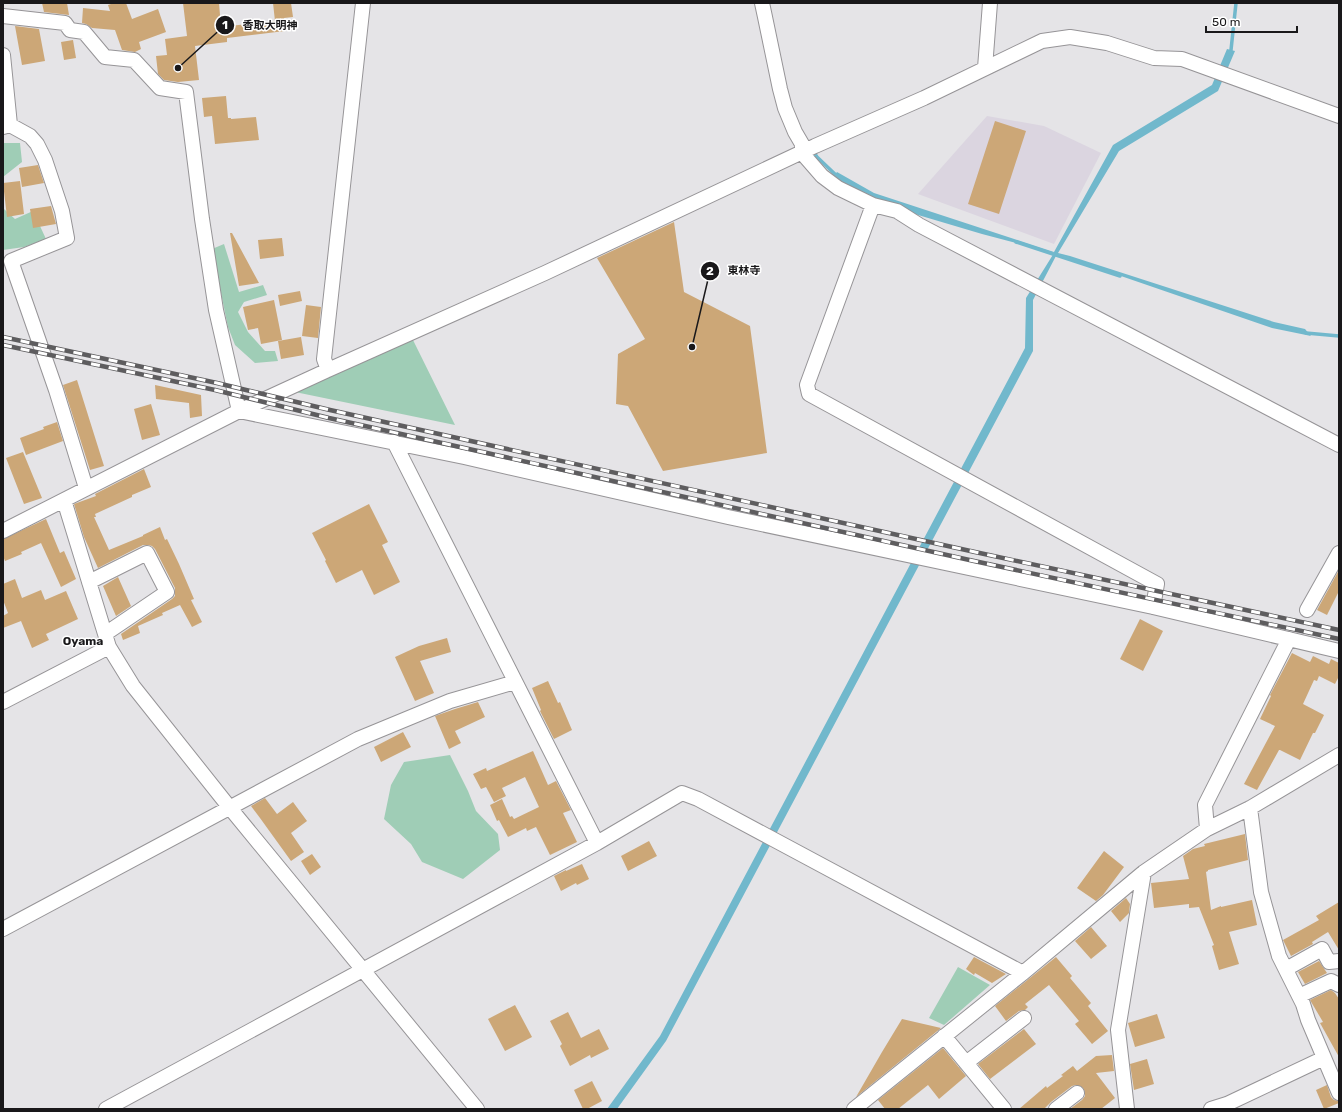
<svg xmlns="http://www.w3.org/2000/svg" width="1342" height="1112" viewBox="0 0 1342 1112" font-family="Rubik,'Noto Sans JP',sans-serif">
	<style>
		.built { fill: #dbd5e0 }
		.green { fill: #9fcdb6 }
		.water { fill: #71b8cc }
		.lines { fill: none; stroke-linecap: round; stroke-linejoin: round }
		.stream { stroke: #71b8cc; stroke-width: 3.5 }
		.building { fill: #cca777 }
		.minor-casing { stroke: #969497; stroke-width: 16 }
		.minor { stroke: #fff; stroke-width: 14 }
		.rail-casing { stroke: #5e5d5f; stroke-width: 4.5 }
		.rail { stroke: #fff; stroke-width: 3; stroke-dasharray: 9; stroke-linecap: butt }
		.labels { text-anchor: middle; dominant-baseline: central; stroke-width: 3; stroke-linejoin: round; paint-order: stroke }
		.quarter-label { font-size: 12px; font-weight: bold; fill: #19181a; stroke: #fff }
		.leader { fill: none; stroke: #19181a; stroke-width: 1.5 }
		.callout-dot { fill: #19181a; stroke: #fff; stroke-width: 1.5 }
		.mark-label { font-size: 12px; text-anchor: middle; font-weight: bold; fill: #fff }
		.callout-label { font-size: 11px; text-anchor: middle; font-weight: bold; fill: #19181a; stroke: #fff; stroke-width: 3; stroke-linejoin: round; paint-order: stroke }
	</style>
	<rect width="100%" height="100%" fill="#e5e4e7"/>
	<path class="built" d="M987 116 1044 126 1101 153 1054 244 918 194Z"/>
	<path class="green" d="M3 143H20L22 162 3 177Z
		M3 200 4 209 15 219 33 211 46 239 24 247 3 250Z
		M224 244 239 292 263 285 267 295 244 302 238 312 248 332 265 351H275L278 361 255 363 235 345 228 327 212 249Z
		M412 338 455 425 295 392Z
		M450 755 468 791 476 811 498 834 500 850 463 879 422 862 411 844 384 819 391 785 404 762Z
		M958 967 990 985 944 1025 929 1018Z"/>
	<path class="water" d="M1227 49 1235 51 1218 91 1119 151 1058 253 1070 256 1274 322 1305 329 1311 336 1272 328 1057 254 1033 300V351L666 1041 617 1109H607L660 1036 1025 348 1026 298 1054 253 982 234 871 201 832 178 837 172 874 193 1054 252 1113 145 1212 85Z"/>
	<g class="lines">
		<path class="stream" d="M1230 54 1231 50 1236 3
			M813 151 817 157 838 177
			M1016 242 1120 276
			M1306 333 1339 336"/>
	</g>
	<path class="building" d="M42 3H67L69 15 44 12Z
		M114 3H126L132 19 158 9 166 32 139 42 141 49 135 52 122 50 115 30 92 28 86 24 82 23 83 8 110 11 108 5Z
		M183 3H219L221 27 275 21 273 3H291L293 17 284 18 285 31 227 38V42L195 46 199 80 178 82 164 80 158 74 156 56 167 55 165 39 187 36Z
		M15 26 39 29 45 61 22 65Z
		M73 40 76 58 64 60 61 42Z
		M226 96 228 118H231V119L256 117 259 140 215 144 212 116 204 117 202 98Z
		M995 121 1026 131 999 214 968 204Z
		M38 165 44 183 22 187 19 168Z
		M20 181 24 214 7 217 3 183Z
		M51 206 56 224 33 228 30 209Z
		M674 222 684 292 750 326 767 453 663 471 628 406 616 404 618 354 645 339 597 258Z
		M230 233H232L259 283 239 286Z
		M282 238 284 256 260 259 258 240Z
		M300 291 302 301 280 306 278 295Z
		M274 300 282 340 261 344 258 328 248 330 243 307Z
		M306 305 321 307 318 338 302 336Z
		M301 337 304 355 281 359 278 341Z
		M77 380 104 466 90 470 63 385Z
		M155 385 201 395 202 416 190 418 189 403 156 399Z
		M151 404 160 435 142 440 134 409Z
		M57 422 63 441 26 455 20 438 44 429 43 427Z
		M23 452 42 498 24 504 6 458Z
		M144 469 151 487 132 495V497L95 514 96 517H94L109 550 143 536V535L160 527 165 540 167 539 179 564 194 599 191 600 202 622 192 627 180 605 162 613 163 615 138 626 140 633 123 640 121 634 172 599 175 596V588L155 549 152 546 148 545H143L98 568 84 537 74 504 96 496 95 494Z
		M369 504 388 542 382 545 400 582 374 595 362 570 336 583 325 561 326 560 312 533Z
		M46 519 60 553 64 551 76 579 61 587 41 543 21 552 22 554 5 561 3 556V539Z
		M1339 570V591L1327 615 1317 610Z
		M118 577 131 606 116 616 103 586Z
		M15 579 22 598 41 590 45 600 66 591 78 619 46 634 49 640 32 648 21 621 3 628V616L8 613 3 600V584Z
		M1140 619 1163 631 1143 671 1120 659Z
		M447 638 451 652 420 661 434 693 415 701 395 657 419 646Z
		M1292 653 1310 662 1313 656 1329 664 1331 659 1339 663V676L1335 684 1319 676 1317 681 1314 680 1303 704 1324 715 1315 733H1313L1300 760 1280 750H1279L1257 790 1244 784 1275 726 1260 719 1271 696 1270 695Z
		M548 681 558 703 560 702 572 730 554 739 540 711 541 710 532 688Z
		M478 702 485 717 455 731 461 743 449 749 435 716 455 709Z
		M403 732 411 747 381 762 374 747Z
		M533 751 548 785 556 781 571 810 563 813 577 842 550 855 536 827 527 831 526 828 508 837 499 820 497 821 490 805 502 799 510 817 512 816 514 819 539 807 525 777 502 788 506 796 494 802 486 787 481 789 473 774 486 768 487 771Z
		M265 798 277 814 293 802 307 821 291 833 304 852 291 861 260 818 251 806Z
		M1245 834 1248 860 1208 870V871L1206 872 1211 910 1221 906V907L1252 900 1257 925 1229 932 1239 964 1219 970 1212 946 1214 945 1199 907 1189 908V904L1154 908 1151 883 1189 879 1183 856 1193 849 1205 846 1204 844Z
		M649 841 657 856 628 871 621 856Z
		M1104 851 1124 867 1103 895 1096 901 1077 888Z
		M312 854 321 867 310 875 301 861Z
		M582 864 589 879 577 885 576 883 561 891 554 876 566 870V871Z
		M1126 898 1130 904 1129 913 1120 922 1111 911Z
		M1339 902V950L1328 932 1312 942 1313 944 1291 956 1283 940 1319 920 1316 916Z
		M1091 927 1107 946 1091 959 1075 941Z
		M974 957 1006 974 992 983 975 973 974 975 966 969Z
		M1056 957 1072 976 1070 978 1091 1003 1088 1006 1108 1031 1092 1044 1075 1024 1079 1021 1049 985 1025 1004 1028 1007 1025 1010 1019 1011 1006 1021 995 1006Z
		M1319 961 1327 973 1305 984 1298 972Z
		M1331 990 1335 993 1339 999V1057L1320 1023 1323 1022 1310 1000Z
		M515 1005 532 1037 505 1051 488 1019Z
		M568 1012 581 1038 599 1029 609 1049 591 1058 590 1055 570 1066 560 1046 562 1044 550 1021Z
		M1157 1014 1165 1038 1135 1047 1128 1023Z
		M902 1019 941 1028 856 1097 882 1052Z
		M1024 1029 1036 1044 990 1079 978 1064Z
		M943 1048 966 1076 939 1099 928 1085 898 1109H885L878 1100Z
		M1112 1055 1114 1071 1096 1073 1115 1098 1101 1109H1070L1082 1100 1085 1096V1092L1083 1088 1076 1085 1072 1086 1051 1102 1044 1109H1019L1046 1086 1047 1088 1063 1076 1061 1075 1073 1066 1077 1071 1096 1056Z
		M1147 1059 1154 1084 1134 1090 1130 1064Z
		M592 1081 602 1101 587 1109H583L574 1090Z
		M1327 1085 1331 1097 1334 1100 1339 1101V1103L1324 1109 1316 1090Z"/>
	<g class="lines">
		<defs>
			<path id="minor" d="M762 3 765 17 780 89 785 108 795 132 802 144V153L822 176 838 188 873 205 897 211 919 225 1339 445
				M3 16 65 23 70 30 84 32 105 57 134 60 160 88 186 92 202 219 216 310 239 411
				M3 55 10 125
				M985 68 990 3
				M3 127 10 125 30 136 37 144 45 160 62 211 67 238 11 261 56 390 86 488
				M873 205 807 385 809 394 1157 584 1153 607
				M328 370 324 359 363 3
				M239 411 464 457 728 517 1153 607 1339 651
				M394 442 597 843
				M64 500 109 647 133 686 230 808 477 1109
				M3 531 239 411 328 370 545 273 815 146 924 98 1042 41 1070 37 1107 43 1154 58 1182 59 1339 116
				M89 582 147 553 167 592 105 634
				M1307 610 1339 553
				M3 702 109 647
				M1250 808 1261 892 1279 956 1303 1004 1308 1020 1339 1093
				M1207 829 1205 805 1289 639
				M3 929 358 739 450 701 515 682
				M1286 969 1322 949 1329 962 1339 961
				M1299 996 1331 981 1339 985
				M944 1036 1004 1109
				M966 1063 1024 1018
				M106 1109 597 843 682 793 698 799 1023 973
				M854 1109 1023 973 1144 872 1207 829 1250 808 1339 755
				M1056 1109 1077 1093
				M1127 1109 1118 1030 1144 872
				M1211 1109 1227 1104 1324 1058"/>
		</defs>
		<use href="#minor" class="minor-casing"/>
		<use href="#minor" class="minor"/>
		<defs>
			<path id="rail" d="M3 337 217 383 330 410 975 552 1339 630
				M3 345 215 390 329 418 974 561 1339 639"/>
		</defs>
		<use href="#rail" class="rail-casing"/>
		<use href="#rail" class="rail"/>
	</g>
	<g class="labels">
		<g class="quarter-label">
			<text x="83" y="641">Oyama</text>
		</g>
	</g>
	<path class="leader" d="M178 68L225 25M692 347L710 271"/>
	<g class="callout-dot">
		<circle cx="178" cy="68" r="4"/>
		<circle cx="692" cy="347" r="4"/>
		<circle cx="225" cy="25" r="10"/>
		<circle cx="710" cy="271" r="10"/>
	</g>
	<g class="mark-label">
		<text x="225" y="29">1</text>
		<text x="710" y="275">2</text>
	</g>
	<g class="callout-label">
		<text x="270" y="29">香取大明神</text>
		<text x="744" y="274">東林寺</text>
	</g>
	<rect width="1342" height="1112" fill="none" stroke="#19181a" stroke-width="8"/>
	<path d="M1206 26v6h91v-6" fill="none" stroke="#19181a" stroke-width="2"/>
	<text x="1212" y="26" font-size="12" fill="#19181a" stroke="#ffffff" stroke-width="3" paint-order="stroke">50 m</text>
</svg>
